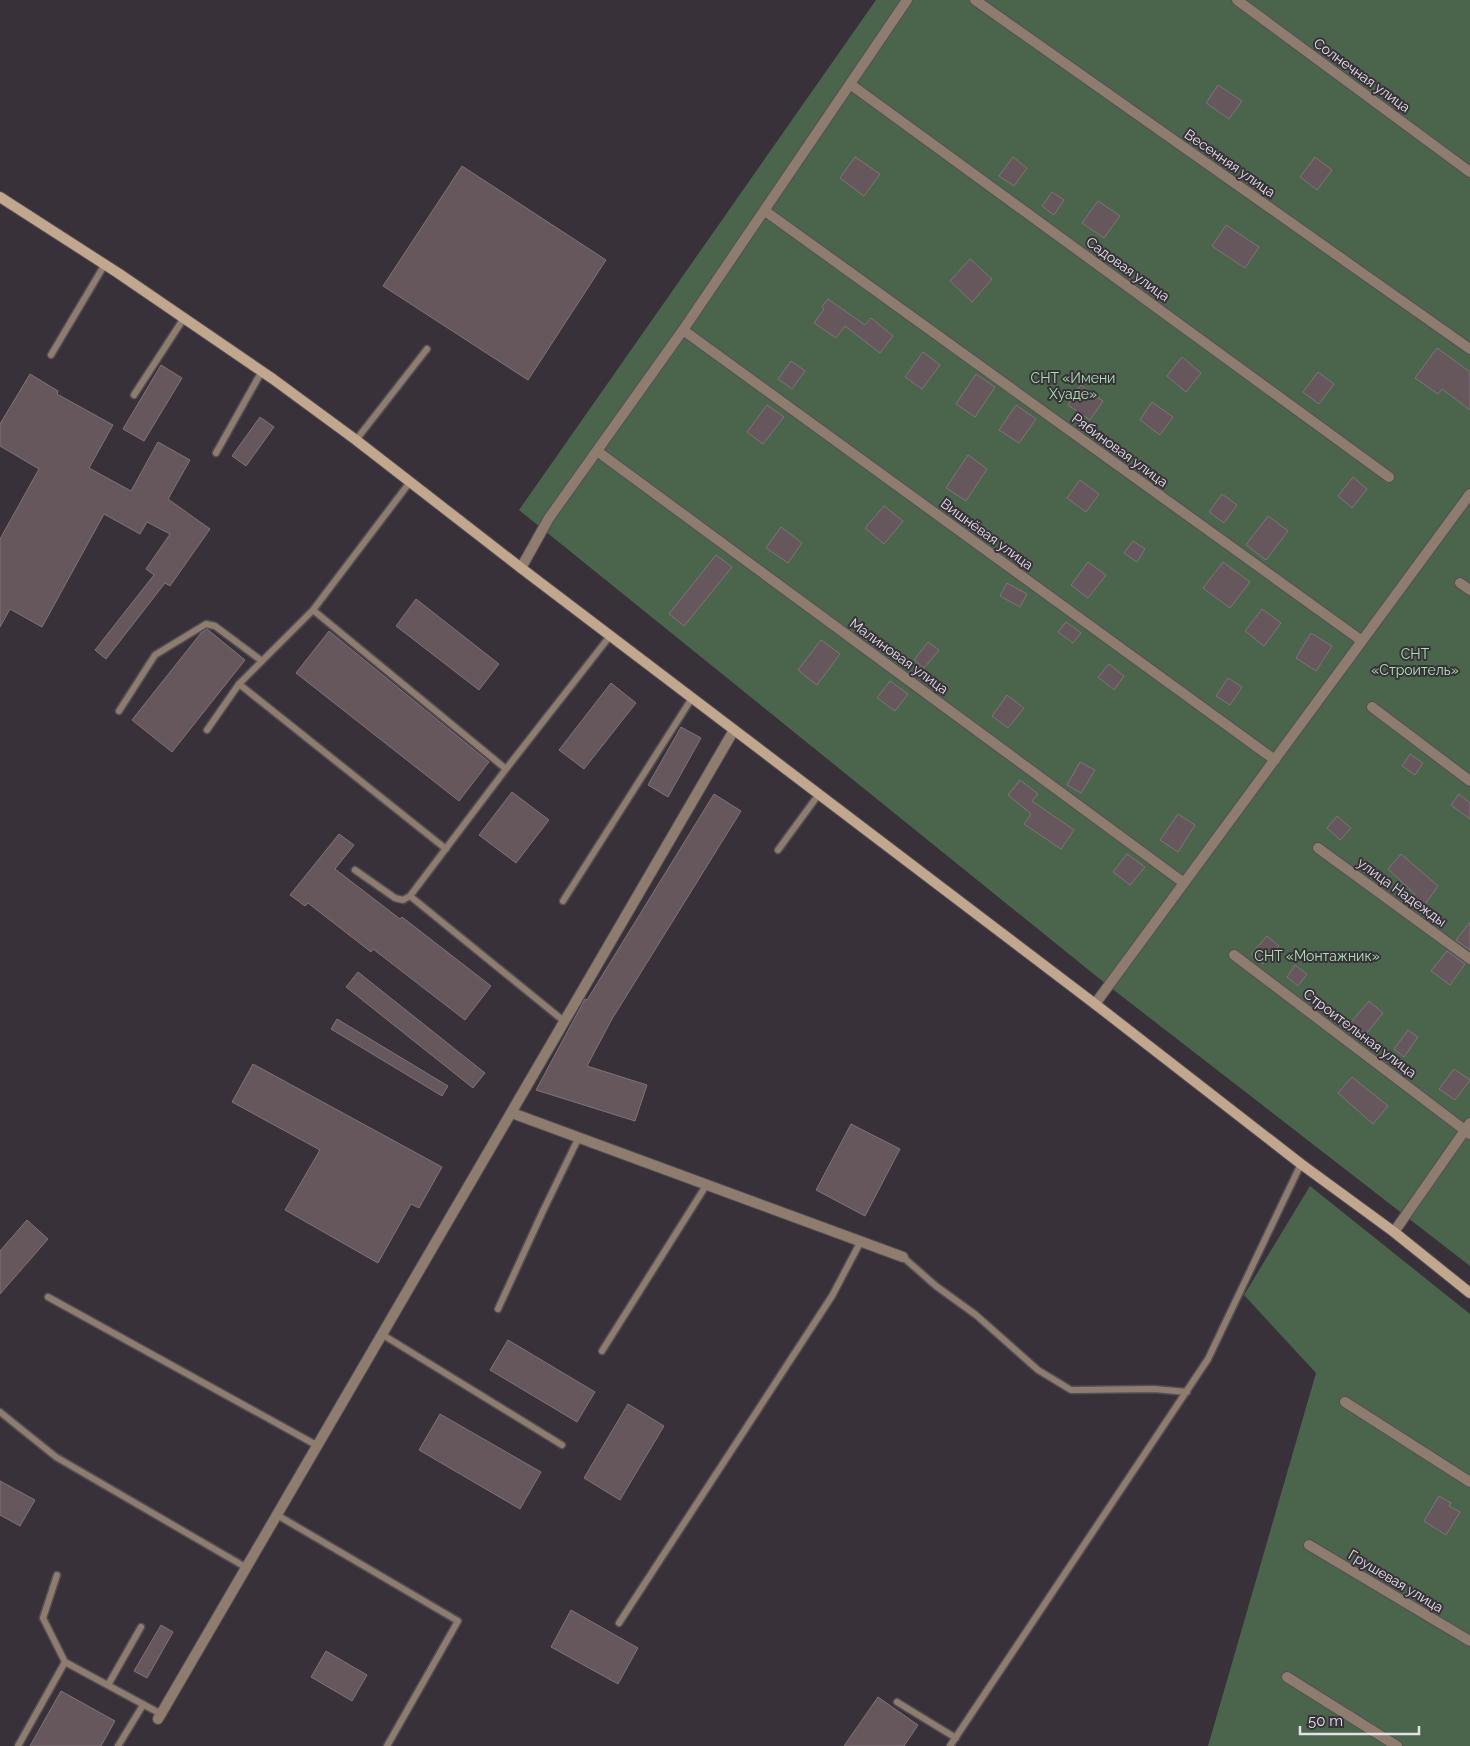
<svg xmlns="http://www.w3.org/2000/svg" width="1470" height="1746" viewBox="0 0 1470 1746" font-family="Raleway,sans-serif">
	<style>
		.green { fill: #4b654c }
		.building { fill: #65575c; stroke: #817377 }
		.lines { fill: none; stroke-linecap: round; stroke-linejoin: round }
		.lane-casing { stroke: #544d56; stroke-width: 9 }
		.street-casing { stroke: #544d56; stroke-width: 12 }
		.secondary-casing { stroke: #544d56; stroke-width: 12 }
		.lane { stroke: #8e7d6f; stroke-width: 6 }
		.street { stroke: #8e7d6f; stroke-width: 10 }
		.secondary { stroke: #c2a78f; stroke-width: 10 }
		.labels { text-anchor: middle; dominant-baseline: central; stroke-width: 4; stroke-linejoin: round; paint-order: stroke }
		.street-label { font-size: 14px; fill: #e4e0e6; stroke: #38313a }
		.park-label { font-size: 14px; fill: #a8e4ad; stroke: #38313a }
	</style>
	<rect width="100%" height="100%" fill="#38313a"/>
	<path class="green" d="M876 0H1470V1266L1106 984 519 510Z
		M1310 1186 1470 1314V1746H1208L1316 1373 1244 1295Z"/>
	<path class="building" d="M1218 85 1242 101 1229 119 1206 103Z
		M855 157 880 174 864 196 840 178Z
		M1013 157 1027 168 1014 186 999 176Z
		M1315 157 1332 170 1317 190 1300 177Z
		M462 166 606 260 528 380 383 286Z
		M1052 192 1064 200 1054 215 1042 206Z
		M1098 201 1120 216 1104 238 1082 223Z
		M1226 225 1259 247 1245 268 1212 246Z
		M970 259 992 279 972 302 950 281Z
		M828 299 865 325 871 318 893 336 880 353 845 326 836 338 814 323 824 309 822 307Z
		M1437 348 1470 372V410L1442 389 1438 394 1415 378Z
		M923 352 940 365 922 389 905 377Z
		M1182 357 1201 373 1186 392 1167 376Z
		M791 361 805 371 792 389 778 379Z
		M161 365 182 378 144 441 123 429Z
		M1318 372 1334 384 1319 404 1303 392Z
		M30 374 58 391 57 394 113 425 89 468 131 491 158 442 190 460 168 499 210 529 170 586 165 583 106 659 95 650 154 575 146 569 170 534 147 522 140 534 104 514 42 627 10 609 0 627V539L39 469 0 446V424Z
		M976 374 995 387 975 417 956 404Z
		M1081 385 1103 401 1090 420 1068 405Z
		M1152 402 1173 417 1160 435 1140 420Z
		M767 405 784 417 763 444 747 432Z
		M1016 405 1036 419 1019 443 999 430Z
		M260 417 274 427 246 466 232 456Z
		M968 455 987 469 966 501 946 488Z
		M1353 477 1367 489 1352 508 1338 496Z
		M1080 480 1099 494 1086 512 1067 498Z
		M1222 494 1237 505 1224 523 1209 512Z
		M884 506 903 521 884 544 865 528Z
		M1268 516 1288 531 1266 560 1246 545Z
		M781 527 802 543 788 563 766 548Z
		M1133 541 1145 549 1137 562 1124 553Z
		M716 555 732 567 684 626 669 614Z
		M1088 562 1106 575 1088 598 1071 585Z
		M1223 562 1250 582 1230 608 1203 588Z
		M1007 583 1027 594 1020 607 1000 596Z
		M416 599 499 664 479 690 396 626Z
		M1262 609 1281 623 1264 646 1245 631Z
		M1066 622 1081 633 1073 643 1058 632Z
		M207 629 245 660 172 752 132 720 201 633Z
		M329 631 489 762 459 801 296 673Z
		M1311 633 1332 646 1316 671 1296 658Z
		M821 640 840 654 817 685 798 670Z
		M928 642 939 650 924 668 914 660Z
		M1109 664 1124 676 1114 690 1098 677Z
		M1228 678 1242 687 1230 705 1216 696Z
		M890 681 908 694 895 711 877 698Z
		M611 683 636 703 584 769 559 750Z
		M1007 695 1024 708 1008 728 992 716Z
		M681 727 701 738 668 797 648 785Z
		M1410 754 1423 763 1415 775 1402 766Z
		M1080 762 1095 770 1081 793 1067 785Z
		M1020 780 1038 794 1032 801 1074 830 1061 849 1024 824 1031 814 1008 795Z
		M512 792 549 820 516 863 479 835Z
		M714 794 741 811 612 1019 587 1066 647 1085 635 1121 536 1090 585 999 587 1000Z
		M1459 794 1470 803V819L1451 805Z
		M1178 814 1195 825 1178 852 1160 840Z
		M1337 816 1351 828 1340 840 1327 828Z
		M339 834 354 845 335 869 400 919 402 917 491 986 465 1020 373 949 371 952 308 903 305 906 290 895Z
		M1127 854 1145 867 1130 885 1113 872Z
		M1401 854 1438 886 1424 906 1412 897 1415 894 1388 869Z
		M1470 922V950L1456 940Z
		M1267 936 1279 946 1263 964 1251 954Z
		M1447 951 1465 964 1450 985 1431 971Z
		M1295 965 1307 974 1298 986 1287 977Z
		M358 972 485 1073 473 1088 346 987Z
		M1369 1001 1383 1013 1366 1034 1351 1022Z
		M337 1019 448 1086 442 1096 331 1029Z
		M1408 1030 1418 1037 1404 1057 1394 1049Z
		M253 1064 442 1167 419 1208 411 1204 378 1263 285 1210 320 1150 232 1102Z
		M1454 1069 1470 1080 1455 1100 1439 1089Z
		M1352 1077 1388 1106 1373 1124 1338 1093Z
		M851 1124 900 1149 865 1216 816 1190Z
		M27 1220 48 1239 0 1294V1251Z
		M508 1340 595 1392 577 1422 490 1370Z
		M628 1404 664 1426 620 1500 584 1478Z
		M440 1414 541 1472 520 1509 419 1450Z
		M0 1481 35 1500 20 1526 0 1515Z
		M1439 1496 1451 1503 1449 1506 1460 1512 1446 1535 1424 1521Z
		M571 1610 638 1648 618 1684 551 1647Z
		M161 1625 173 1632 147 1678 134 1671Z
		M326 1651 367 1675 352 1701 311 1677Z
		M61 1691 115 1721 101 1746H30Z
		M878 1697 918 1725 904 1746H844Z"/>
	<g class="lines">
		<defs>
			<path id="lane" d="M51 355 105 264
				M134 395 184 318
				M356 440 427 349
				M216 453 262 371
				M410 482 313 610 239 684 446 849
				M313 610 506 769
				M119 711 155 655 206 624 215 626 262 661
				M207 730 239 684
				M778 850 819 794
				M355 870 395 898 403 900 410 896
				M563 901 692 698
				M565 1022 410 896 506 769 610 636
				M903 1257 936 1286 976 1315 1038 1370 1071 1390 1154 1389 1187 1392
				M48 1297 318 1446
				M498 1309 543 1211 579 1137
				M383 1335 562 1445
				M602 1351 707 1184
				M0 1412 56 1457 247 1568
				M277 1515 458 1621 387 1746
				M57 1575 43 1618 65 1662 161 1714
				M619 1623 832 1296 861 1241
				M108 1685 141 1627
				M897 1702 956 1738
				M18 1746 65 1662
				M118 1746 143 1705
				M950 1746 1208 1359 1301 1164"/>
			<path id="street" d="M975 0 1470 349
				M1237 0 1470 172
				M850 84 1389 477
				M765 211 1362 641
				M683 330 1275 760
				M597 451 1184 883
				M521 568 549 518 683 330 907 0
				M1460 583 1470 590
				M1372 707 1470 781
				M1318 848 1470 959
				M1234 955 1470 1134
				M1095 1004 1470 494
				M512 1113 903 1257
				M1394 1232 1470 1123
				M1345 1402 1470 1482
				M1309 1545 1470 1641
				M1287 1677 1397 1746
				M158 1719 734 730"/>
			<path id="secondary" d="M0 197 118 273 273 379 356 440 521 568 1095 1004 1301 1164 1394 1232 1470 1293"/>
		</defs>
		<use href="#lane" class="lane-casing"/>
		<use href="#street" class="street-casing"/>
		<use href="#secondary" class="secondary-casing"/>
		<use href="#lane" class="lane"/>
		<use href="#street" class="street"/>
		<use href="#secondary" class="secondary"/>
	</g>
	<g class="labels">
		<g class="street-label">
			<text transform="translate(1362 75) rotate(36)">Солнечная улица</text>
			<text transform="translate(1230 163) rotate(35)">Весенняя улица</text>
			<text transform="translate(1128 269) rotate(36)">Садовая улица</text>
			<text transform="translate(1120 450) rotate(36)">Рябиновая улица</text>
			<text transform="translate(987 534) rotate(36)">Вишнёвая улица</text>
			<text transform="translate(899 656) rotate(36)">Малиновая улица</text>
			<text transform="translate(1402 892) rotate(36)">улица Надежды</text>
			<text transform="translate(1360 1033) rotate(37)">Строительная улица</text>
			<text transform="translate(1396 1581) rotate(31)">Грушевая улица</text>
		</g>
		<g class="park-label">
			<text x="1073" y="378">СНТ «Имени<tspan x="1073" dy="16">Хуаде»</tspan></text>
			<text x="1415" y="654">СНТ<tspan x="1415" dy="16">«Строитель»</tspan></text>
			<text x="1317" y="956">СНТ «Монтажник»</text>
		</g>
	</g>
	<path d="M1300 1726v8h119v-8" fill="none" stroke="#e4e0e6" stroke-width="2.5"/>
	<text x="1308" y="1726" font-size="15" fill="#e4e0e6" stroke="#38313a" stroke-width="4" paint-order="stroke">50 m</text>
</svg>
